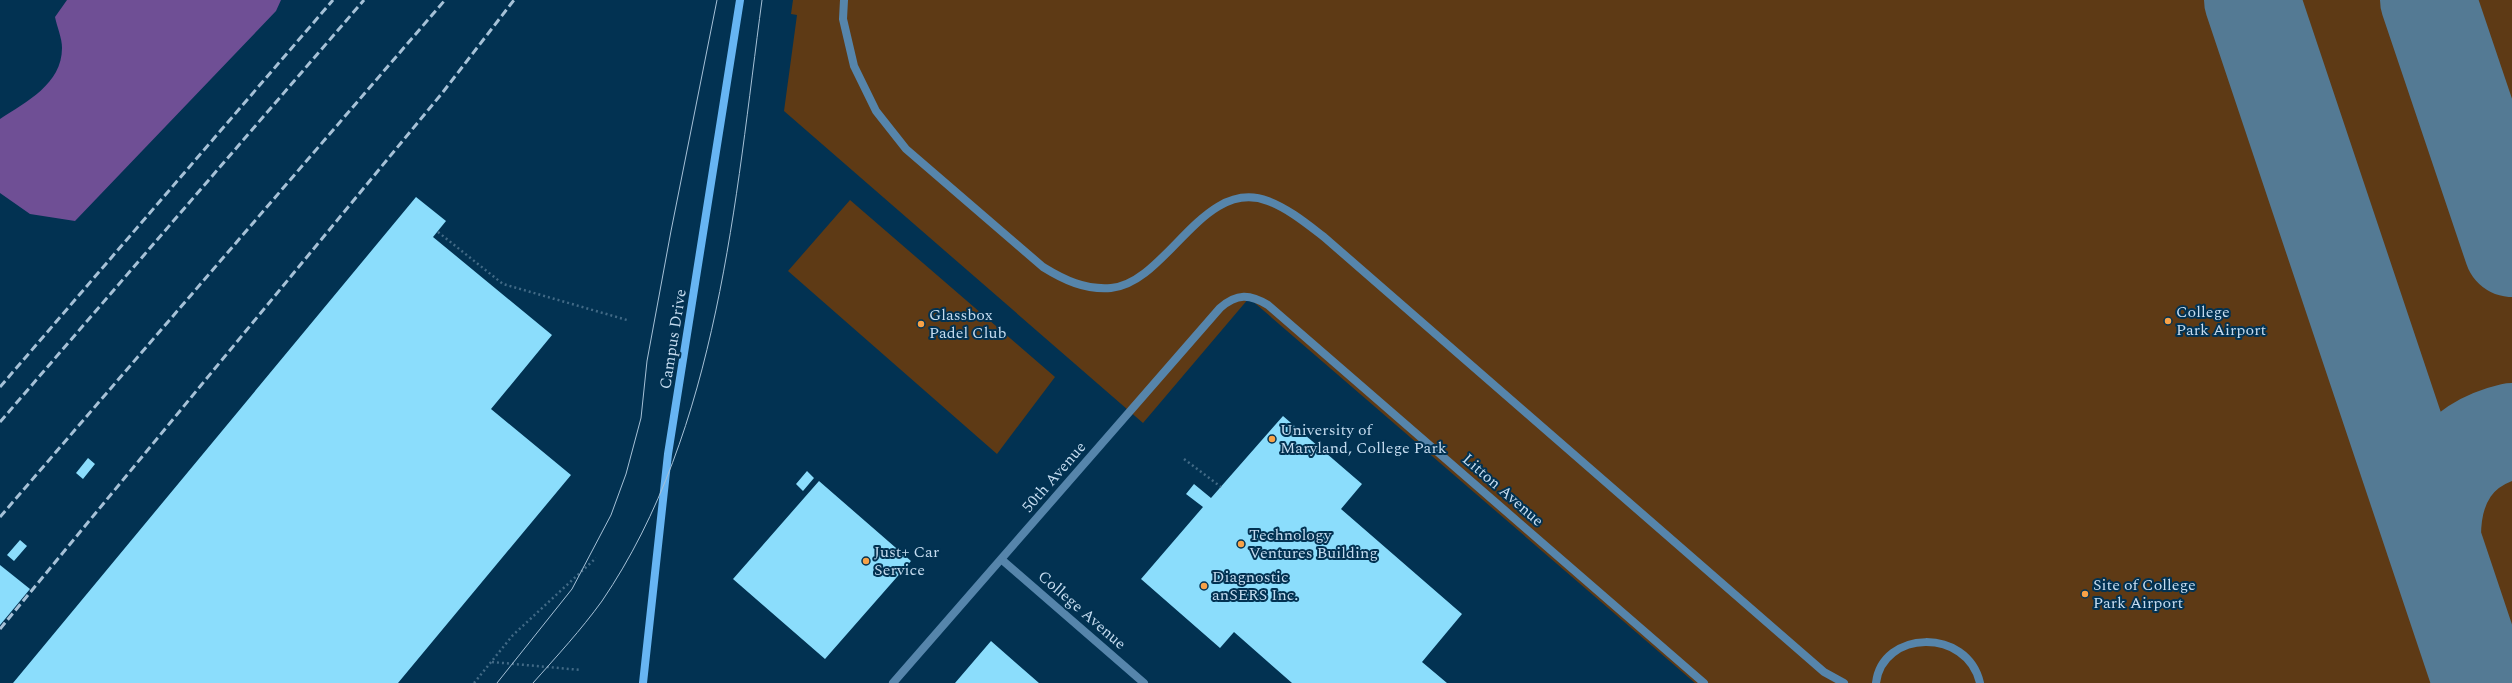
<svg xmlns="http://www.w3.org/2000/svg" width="2512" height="683" viewBox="0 0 2512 683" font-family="Spectral,serif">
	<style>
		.green { fill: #5e3a15 }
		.water { fill: #6f4f95 }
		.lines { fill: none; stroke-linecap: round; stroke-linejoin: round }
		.taxiway { stroke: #547a94; stroke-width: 96 }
		.building { fill: #8bddfc }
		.path { stroke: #426a86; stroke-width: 2.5; stroke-dasharray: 2 3; stroke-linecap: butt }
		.street { stroke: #5685ab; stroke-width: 8 }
		.secondary { stroke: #67b5f3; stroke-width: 8 }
		.tram { stroke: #a6c1d7; stroke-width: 1 }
		.rail { stroke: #a6c1d7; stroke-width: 3; stroke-dasharray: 8 4; stroke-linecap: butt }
		.poi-dot { fill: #f7a248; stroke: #023252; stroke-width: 1.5 }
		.labels { text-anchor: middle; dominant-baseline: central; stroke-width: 4; stroke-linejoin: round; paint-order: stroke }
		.poi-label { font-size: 16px; fill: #c4dbef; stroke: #023252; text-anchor: start }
		.street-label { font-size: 16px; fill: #c4dbef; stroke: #023252 }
	</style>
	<rect width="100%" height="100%" fill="#023252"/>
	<path class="green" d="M793 0H2512V683H1695L1249 298 1143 423 784 111 797 15 791 14Z
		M850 200 1055 377 997 454 788 271Z"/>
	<path class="water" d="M67 0H281L276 11 75 221 30 214 0 193V119C26 102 62 84 62 48 62 38 57 27 55 17Z"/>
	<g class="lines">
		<path class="taxiway" d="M2252 0 2481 683
			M2428 0 2512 249
			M2433 540C2432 484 2456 444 2512 431"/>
	</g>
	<path class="building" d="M416 197 446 221 433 237 552 335 491 409 571 475 398 683H13Z
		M1283 416 1362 484 1341 509 1462 614 1422 662 1447 683H1292L1234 632 1220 648 1141 579 1203 507 1186 494 1194 484 1211 498Z
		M88 458 95 464 83 479 76 473Z
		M807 471 814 478 803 491 796 484Z
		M819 481 911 561 825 659 733 579Z
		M20 540 27 546 14 561 7 555Z
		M0 565 30 589 0 625Z
		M991 641 1039 683H955Z"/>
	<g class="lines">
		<path class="path" d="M438 232 503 284 627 320
			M1184 459 1221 487
			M492 662 581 670
			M474 683 513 635 596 558"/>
		<path class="street" d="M844 0 843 19 854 66 876 111 906 149 1043 267C1064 280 1085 290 1111 288 1167 283 1203 176 1268 201 1289 209 1307 224 1324 237L1824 672 1844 683
			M1001 559 1144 683
			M893 683 1220 308C1237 293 1250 294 1268 305L1704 683
			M1876 683C1882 630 1967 627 1980 683"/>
		<path class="secondary" d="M643 683 668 454 740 0"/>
		<path class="tram" d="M497 683 572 589 611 515 626 474 641 418 647 361 671 231 717 0
			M533 683C557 656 581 630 602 601 719 429 735 200 762 0"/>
		<path class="rail" d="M0 387 333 0
			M0 422 364 0
			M0 517 445 0
			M0 629 443 92 514 0"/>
	</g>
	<g class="poi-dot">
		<circle cx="2168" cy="321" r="4"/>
		<circle cx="921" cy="324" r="4"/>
		<circle cx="1272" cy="439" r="4"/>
		<circle cx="1241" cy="544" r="4"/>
		<circle cx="866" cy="561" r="4"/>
		<circle cx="1204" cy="586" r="4"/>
		<circle cx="2085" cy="594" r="4"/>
	</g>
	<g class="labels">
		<g class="poi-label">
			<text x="2176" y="312">College<tspan x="2176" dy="18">Park Airport</tspan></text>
			<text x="929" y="315">Glassbox<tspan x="929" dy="18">Padel Club</tspan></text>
			<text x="1280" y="430">University of<tspan x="1280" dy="18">Maryland, College Park</tspan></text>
			<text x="1249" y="535">Technology<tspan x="1249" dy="18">Ventures Building</tspan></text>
			<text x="874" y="552">Just+ Car<tspan x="874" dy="18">Service</tspan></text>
			<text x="1212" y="577">Diagnostic<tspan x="1212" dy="18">anSERS Inc.</tspan></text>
			<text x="2093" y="585">Site of College<tspan x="2093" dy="18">Park Airport</tspan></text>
		</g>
		<g class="street-label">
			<text transform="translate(673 339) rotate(-81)">Campus Drive</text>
			<text transform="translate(1054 477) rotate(-49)">50th Avenue</text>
			<text transform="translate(1503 490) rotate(41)">Litton Avenue</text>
			<text transform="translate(1082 610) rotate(41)">College Avenue</text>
		</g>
	</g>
</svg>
